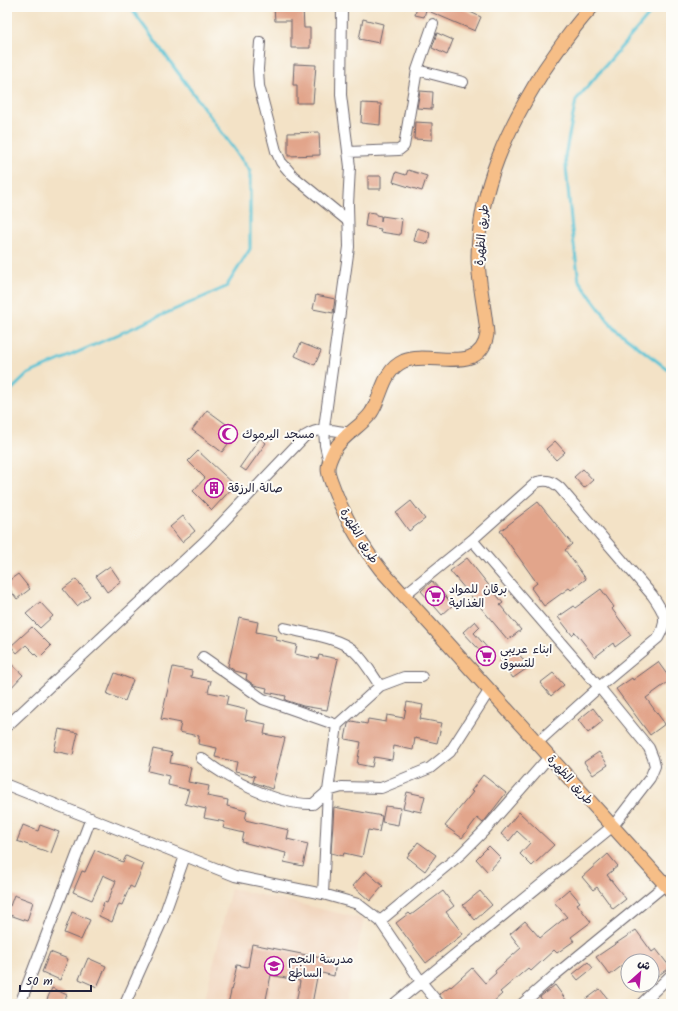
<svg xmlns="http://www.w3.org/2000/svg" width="678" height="1011" viewBox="0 0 678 1011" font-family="Kalam,'Playpen Sans Arabic',sans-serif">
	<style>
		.built { fill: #f1d5bd }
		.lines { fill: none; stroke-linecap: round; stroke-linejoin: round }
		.stream { stroke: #59c3d5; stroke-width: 3 }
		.building { fill: #e2a58b }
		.minor-casing { stroke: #6b656c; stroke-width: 12 }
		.major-casing { stroke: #6b656c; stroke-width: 15 }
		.minor { stroke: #fff; stroke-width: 10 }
		.major { stroke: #f6be87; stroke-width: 13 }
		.labels { text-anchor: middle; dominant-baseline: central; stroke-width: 4; stroke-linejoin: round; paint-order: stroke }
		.street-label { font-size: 12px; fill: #22223b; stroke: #fdfcf7 }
		.poi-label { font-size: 12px; fill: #22223b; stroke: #fdfcf7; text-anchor: start }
	</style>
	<rect width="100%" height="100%" fill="#fdfcf7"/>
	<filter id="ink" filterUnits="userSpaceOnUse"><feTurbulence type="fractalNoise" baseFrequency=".025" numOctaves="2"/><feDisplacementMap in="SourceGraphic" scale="8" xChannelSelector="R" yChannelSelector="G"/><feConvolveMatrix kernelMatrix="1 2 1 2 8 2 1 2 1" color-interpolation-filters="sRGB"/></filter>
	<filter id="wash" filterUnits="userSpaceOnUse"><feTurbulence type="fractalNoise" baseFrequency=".012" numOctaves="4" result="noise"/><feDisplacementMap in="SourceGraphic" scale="16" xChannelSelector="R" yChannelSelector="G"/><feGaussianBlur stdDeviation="0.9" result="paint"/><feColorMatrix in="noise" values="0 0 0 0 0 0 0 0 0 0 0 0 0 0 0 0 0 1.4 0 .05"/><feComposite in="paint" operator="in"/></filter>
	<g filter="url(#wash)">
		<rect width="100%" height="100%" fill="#f3e2c6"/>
		<path class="built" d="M231 888 364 919 345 1004H204Z"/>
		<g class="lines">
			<path class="stream" d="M657 7 653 10 576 100 565 156 572 230 579 281 614 328 671 372
				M7 394 28 374 226 287 250 249V171L130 7
				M669 769 671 771"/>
		</g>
		<g id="blocks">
			<path class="building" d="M274 7H303L304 28H310V48H291V21H275Z
				M417 7H459L481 17 475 31 426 10 424 17 415 15Z
				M363 19 383 24 379 43 359 39Z
				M437 33 453 40 447 55 432 48Z
				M294 64 316 65 313 103H297V85H293Z
				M420 91 433 92 432 109 417 108Z
				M362 103 381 104 380 125 361 123Z
				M415 122 432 123V140L414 139Z
				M319 132 320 155 288 156V133Z
				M408 170 427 176 422 191 393 182 396 172 406 175Z
				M368 176H381V189H368Z
				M367 212 376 213V215L381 216V221L382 216 402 219 400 235 380 232 381 229 365 226Z
				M417 228 430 232 428 244 414 241Z
				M316 295 335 299 333 313 313 309Z
				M301 343 321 351 315 365 295 356Z
				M207 410 237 432 222 452 192 430Z
				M260 438 266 443 246 471 240 467Z
				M555 441 565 452 556 460 546 449Z
				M198 451 235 485 212 510 193 491 205 478 188 461Z
				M583 469 593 480 584 488 574 477Z
				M411 501 425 519 409 531 396 513Z
				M538 502 572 544 565 550 586 579 571 590 569 588 544 606 531 588 537 583 500 531Z
				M183 516 195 531 182 542 170 527Z
				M467 558 503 603 500 605 521 630 508 640 450 571Z
				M110 566 121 582 107 592 96 576Z
				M18 574 30 589 17 599 7 586V582Z
				M76 579 90 596 77 606 63 589Z
				M432 581 453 605 442 615 421 591Z
				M601 589 614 607 612 609 631 635 615 647 613 643 595 657 575 632 572 635 558 617 574 606 575 608Z
				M40 602 53 616 40 628 26 614Z
				M239 618 258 622 256 632 277 636 276 640 297 645 295 654 318 659 319 655 338 659 327 710 303 706 285 700 286 696 266 692 267 688 254 685 246 679 247 674 235 671 228 666Z
				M475 621 480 627 474 633 491 652 486 657 463 632Z
				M32 627 51 646 39 658 26 645 17 653 11 646Z
				M515 649 529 667 513 678 500 660Z
				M7 660 23 675 7 692Z
				M658 662 671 680 646 698 665 724 650 735 616 689 632 678 633 680Z
				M173 667 192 671 191 677 211 681 208 692 228 696 226 705 247 710 245 720 266 724 264 734 285 738 272 789 253 782 255 776 235 772 237 762 215 757 217 748 198 744 199 736 179 732 181 723 161 719Z
				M115 673 133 680 125 701 107 694Z
				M553 673 564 685 551 696 540 683Z
				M407 702 423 705 420 719 442 723 437 743 415 738 413 750 394 746 392 760 374 757 372 767 357 764 361 742 345 739 348 724 352 721 367 724 368 719 386 722 387 715 404 718Z
				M593 708 603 721 588 733 578 720Z
				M59 729 78 733 73 755 54 751Z
				M153 749 172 753 170 763 191 767 188 782 209 786 207 796 228 800 227 806 247 811 245 820 289 830 287 839 308 844 303 866 284 862 286 853 242 842 244 833 223 828 225 822 204 818 206 809 185 804 189 790 168 785 169 776 148 771Z
				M599 752 608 765 593 775 584 762Z
				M483 775 506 793 483 823 477 818 462 838 445 826 473 792 471 791Z
				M407 792 425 796 421 812 403 808Z
				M385 806 401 808 398 825 382 822Z
				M334 807 382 816 379 832 368 830 362 857 344 853 343 856 331 853Z
				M519 812 554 845 532 866 520 854 530 843 517 831 509 841 501 834Z
				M23 825 38 831 40 825 59 832 51 853 17 841Z
				M418 842 436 855 425 871 407 857Z
				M489 846 501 858 488 872 476 859Z
				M95 850 123 862 126 856 144 864 134 888 130 886 122 905 119 904 112 922 99 916 104 902 107 903 116 881 103 875 92 900 73 892 82 871 85 872Z
				M608 854 618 866 607 875 626 899 613 909 597 887 593 890 582 877Z
				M366 871 383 886 370 901 353 886Z
				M569 889 580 902 577 904 591 922 571 937 574 941 557 953 554 950 531 971 528 968 500 992 502 994 491 1004H445L439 994 450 986 451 987 472 968 485 983 496 973 495 971 521 948 510 934 525 921 540 938 565 918 567 917 554 902Z
				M443 891 454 906 446 912 463 934 426 963 396 923 409 913 411 915Z
				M480 891 492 905 475 920 463 905Z
				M14 895 33 902 27 921 7 914V905L10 906Z
				M72 912 90 920 81 940 64 933Z
				M636 930 652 952 656 949 670 967 652 980V961H641L638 956 628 961 610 975 596 957Z
				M252 944 336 961 334 976 318 972 312 1004H296L300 981 271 975 265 1004H228L237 965 248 967Z
				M50 952 68 959 60 980 42 972Z
				M88 958 106 966 97 987 79 979Z
				M588 962 593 968 578 980 573 974Z
				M555 985 569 1004H545L540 997Z
				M52 988 67 995 63 1004H45Z
				M600 989 612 1004H580Z"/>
		</g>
	</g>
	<g filter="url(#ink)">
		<use href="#blocks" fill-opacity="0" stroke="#6b656c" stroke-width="1"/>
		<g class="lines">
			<defs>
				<path id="minor" d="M260 42 258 69 259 86 276 151 281 162 293 176 348 221
					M417 70 463 82
					M348 152 399 150 404 146 417 70 433 24
					M329 463 325 445 324 428 349 247 348 205 350 167 341 95 342 7
					M403 596 472 540 537 482C547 479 552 481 560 488L652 595C664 612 669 619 658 638L599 687 537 743
					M284 628C304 633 338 637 354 651 365 661 372 674 380 686
					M203 657 263 699 337 725
					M7 726 205 541 305 436C320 426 333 430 350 433
					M201 758C229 780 276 805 313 804L328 791 337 725 380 686 404 677H422
					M7 785 235 876 323 894 358 904 380 921 422 983 439 1004
					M323 894 328 791 342 787 381 788 430 768 450 752 489 691
					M380 921 461 854 484 831 549 757
					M20 1004 91 818
					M125 1004 162 921 185 856
					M394 1004 613 826 650 778 655 766 653 758 649 748 599 687 472 540
					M522 1004 555 975 665 885
					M641 1004 671 975"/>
				<path id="major" d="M592 7C574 26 559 48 544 70 508 127 479 187 478 256 478 282 485 308 487 334 481 377 430 350 404 361 382 371 383 395 371 413 361 427 344 434 335 449 332 455 328 462 328 469 328 475 332 483 334 489 345 519 361 545 381 570L671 891"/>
			</defs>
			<use href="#minor" class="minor-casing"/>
			<use href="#major" class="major-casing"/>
			<use href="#minor" class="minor"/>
			<use href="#major" class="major"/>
		</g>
	</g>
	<defs>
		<symbol id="mosque-ring" viewBox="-11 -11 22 22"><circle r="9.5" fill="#fdfcf7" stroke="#b5179e" stroke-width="1.5"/><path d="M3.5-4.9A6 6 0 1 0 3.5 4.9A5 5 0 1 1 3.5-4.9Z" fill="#b5179e"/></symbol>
		<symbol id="building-ring" viewBox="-11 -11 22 22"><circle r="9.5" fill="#fdfcf7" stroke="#b5179e" stroke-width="1.5"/><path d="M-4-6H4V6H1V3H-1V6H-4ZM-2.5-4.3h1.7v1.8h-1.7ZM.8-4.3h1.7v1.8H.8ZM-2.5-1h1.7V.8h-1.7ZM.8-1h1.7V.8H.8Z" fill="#b5179e"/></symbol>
		<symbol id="supermarket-ring" viewBox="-11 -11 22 22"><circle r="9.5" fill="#fdfcf7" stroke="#b5179e" stroke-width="1.5"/><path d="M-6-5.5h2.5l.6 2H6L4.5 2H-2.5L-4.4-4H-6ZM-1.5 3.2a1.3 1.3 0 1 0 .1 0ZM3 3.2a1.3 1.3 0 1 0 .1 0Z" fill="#b5179e"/></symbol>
		<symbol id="school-ring" viewBox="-11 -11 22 22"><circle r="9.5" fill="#fdfcf7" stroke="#b5179e" stroke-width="1.5"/><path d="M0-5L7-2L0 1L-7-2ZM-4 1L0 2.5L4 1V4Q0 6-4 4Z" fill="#b5179e"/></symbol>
	</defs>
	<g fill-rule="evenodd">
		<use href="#mosque-ring" x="217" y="423" width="22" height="22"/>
		<use href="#building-ring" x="203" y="477" width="22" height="22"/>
		<use href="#supermarket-ring" x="424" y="585" width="22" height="22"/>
		<use href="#supermarket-ring" x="475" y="645" width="22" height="22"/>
		<use href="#school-ring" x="263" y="955" width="22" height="22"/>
	</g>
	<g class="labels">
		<g class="street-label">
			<text transform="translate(482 235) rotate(-85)">طريق الظهرة</text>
			<text transform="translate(359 536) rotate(59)">طريق الظهرة</text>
			<text transform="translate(570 780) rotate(48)">طريق الظهرة</text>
		</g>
		<g class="poi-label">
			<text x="242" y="434">مسجد اليرموك</text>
			<text x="228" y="488">صالة الرزقة</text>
			<text x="449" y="589">برقان للمواد<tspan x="449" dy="14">الغذائية</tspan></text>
			<text x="500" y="649">ابناء عريبي<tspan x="500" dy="14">للتسوق</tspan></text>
			<text x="288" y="959">مدرسة النجم<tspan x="288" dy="14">الساطع</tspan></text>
		</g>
	</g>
	<rect width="678" height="1011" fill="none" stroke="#fdfcf7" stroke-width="24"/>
	<g transform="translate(640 973) rotate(27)"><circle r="19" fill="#fdfcf7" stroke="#a5a5ac"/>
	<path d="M0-3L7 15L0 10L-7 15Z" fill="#b5179e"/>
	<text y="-6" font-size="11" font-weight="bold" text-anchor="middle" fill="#22223b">ش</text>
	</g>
	<path d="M20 985v6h71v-6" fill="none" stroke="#22223b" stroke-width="2"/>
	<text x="26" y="985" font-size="12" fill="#22223b" stroke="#fdfcf7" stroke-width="3" paint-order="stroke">50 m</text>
</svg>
